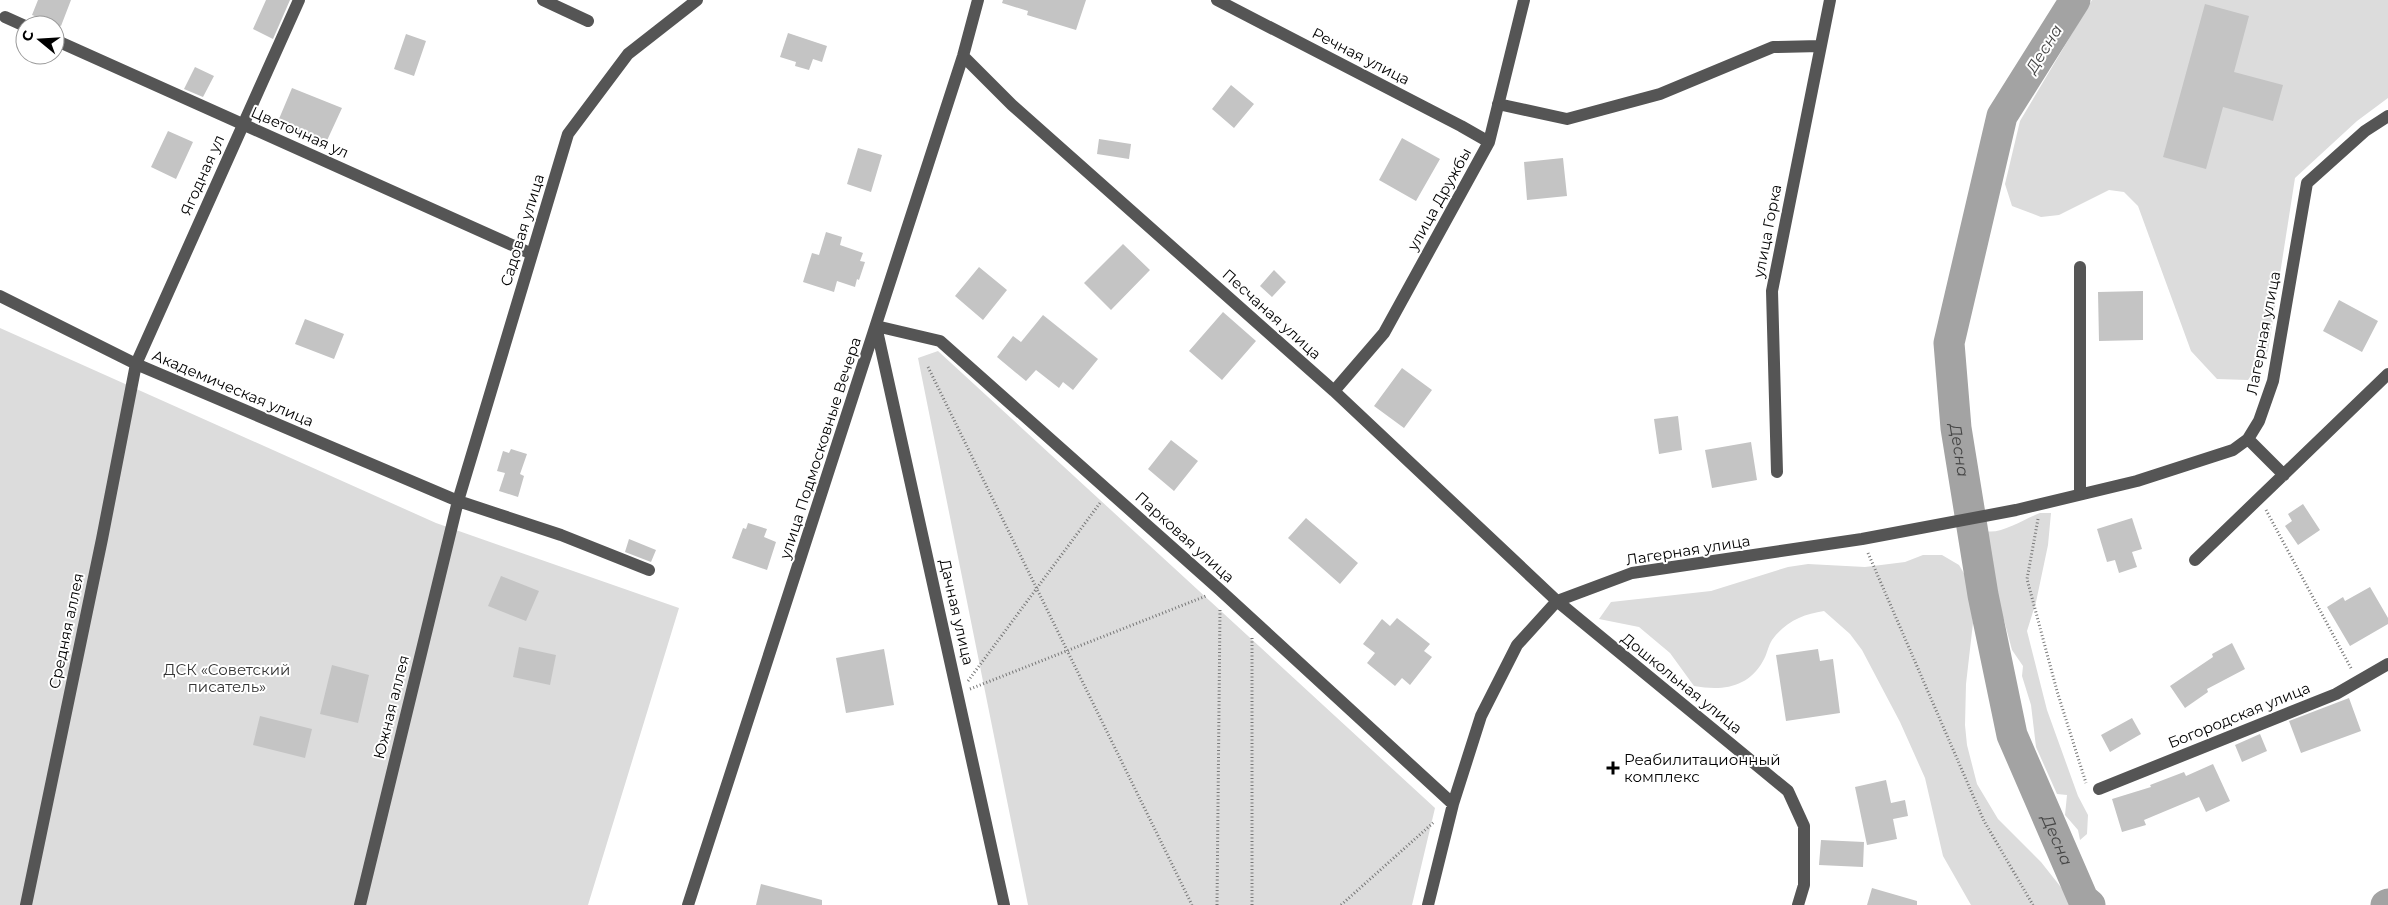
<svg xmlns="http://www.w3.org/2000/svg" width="2388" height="905" viewBox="0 0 2388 905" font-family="Montserrat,sans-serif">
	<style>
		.green { fill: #dcdcdc }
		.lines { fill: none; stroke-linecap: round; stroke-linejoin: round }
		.river { stroke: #a3a3a3; stroke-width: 31 }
		.building { fill: #c4c4c4 }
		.path { stroke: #777; stroke-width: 3; stroke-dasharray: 1 2.5; stroke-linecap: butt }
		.minor { stroke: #555; stroke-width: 12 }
		.poi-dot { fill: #000; stroke: #fff; stroke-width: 2 }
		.labels { text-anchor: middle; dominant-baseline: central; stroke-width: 4; stroke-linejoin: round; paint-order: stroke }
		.street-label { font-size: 15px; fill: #000; stroke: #fff }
		.park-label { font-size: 15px; fill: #333; stroke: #fff }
		.poi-label { font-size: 15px; fill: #000; stroke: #fff; text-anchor: start }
		.water-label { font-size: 16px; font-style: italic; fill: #444; stroke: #fff }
	</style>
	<rect width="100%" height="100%" fill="#fff"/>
	<path class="green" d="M2092 0H2388V98L2357 121 2295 178 2268 351 2248 380 2217 379 2191 351 2138 206 2124 192 2109 190 2059 215 2041 217 2012 206 2005 184 2020 121Z
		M0 328 436 523 679 608 588 905H0Z
		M938 351 1435 808 1412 905H1028L918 358Z
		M2040 513H2051L2048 545 2036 602 2027 631 2047 710 2078 796 2088 815 2087 834 2080 840 2078 830 2065 815 2067 795 2057 794 2036 747 2031 705 2022 676 2023 666 2012 650 2004 620 1995 602 1989 541 1986 531C2000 535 2026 518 2040 513Z
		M1923 555H1942L1959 565 1969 582 1973 623 1966 684 1965 725 1967 745 1977 784 1998 819 2041 862 2075 905H1971L1943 856 1925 778 1900 722 1862 650 1850 634 1824 611C1803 614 1785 622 1772 640 1768 646 1767 655 1763 661 1748 688 1722 691 1694 686L1670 653 1639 627 1599 619 1611 602 1711 591 1788 567 1808 564 1865 567 1905 562Z"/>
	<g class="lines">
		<g class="river">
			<path id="s1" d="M2075 0 2002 116 1949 343 1956 428 1983 595 2012 735 2083 899 2090 905"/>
			<path d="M2386 905 2388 904"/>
		</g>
	</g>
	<path class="building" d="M38 0H71L61 26 32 15Z
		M266 0H290L273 39 253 29Z
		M1003 0H1086L1076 30 1027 15 1028 11 1002 3Z
		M2205 4 2249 16 2234 72 2283 85 2273 121 2223 107 2206 169 2163 157Z
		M788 33 827 46 822 62 813 59 809 70 795 66 796 62 780 57Z
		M406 34 426 41 414 76 394 69Z
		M195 67 214 76 203 97 184 89Z
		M1231 85 1254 104 1234 128 1212 109Z
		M292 88 342 108 324 147 276 126Z
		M168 131 193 142 176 179 151 167Z
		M1402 138 1440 159 1416 201 1379 180Z
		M1099 139 1131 144 1129 159 1097 154Z
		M858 148 882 155 871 192 847 184Z
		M1563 158 1567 196 1527 200 1524 162Z
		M826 232 842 237 840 245 863 253 860 261 865 262 859 280 857 279 855 287 837 281 834 292 803 282 812 253 819 255Z
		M1123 244 1150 270 1111 310 1084 283Z
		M979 267 1007 290 983 320 955 296Z
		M1274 270 1286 282 1272 297 1260 286Z
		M2143 291V340L2099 341 2098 292Z
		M2339 300 2378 321 2362 352 2323 331Z
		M1223 312 1256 341 1222 380 1189 351Z
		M1043 315 1098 359 1073 390 1063 382 1059 388 1036 370 1026 381 997 357 1013 336 1021 342Z
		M305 319 344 334 334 359 295 344Z
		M1402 368 1432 390 1404 428 1374 406Z
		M1678 416 1682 450 1659 454 1654 419Z
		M1171 440 1198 461 1174 491 1148 469Z
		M1751 442 1757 480 1712 488 1705 450Z
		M511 449 527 454 520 474 524 476 518 497 499 491 505 473 497 471 503 451 509 453Z
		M2303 504 2320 530 2298 545 2285 526 2292 521 2288 514Z
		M1306 518 1358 563 1340 584 1288 538Z
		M2132 518 2142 549 2132 552 2137 567 2119 573 2115 560 2107 562 2097 529Z
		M748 523 767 529 764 537 776 542 767 570 732 558 743 528 746 529Z
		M629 539 656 550 651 562 625 552Z
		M501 576 539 591 526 621 488 606Z
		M2370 587 2388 618V624L2350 646 2327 607 2343 597 2345 601Z
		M1397 618 1430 644 1424 651 1432 657 1410 685 1402 678 1395 686 1367 663 1375 653 1363 644 1382 619 1390 626Z
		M2232 643 2245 669 2207 689 2208 692 2185 708 2170 686 2213 657 2212 654Z
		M519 647 556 655 550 685 513 677Z
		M884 649 894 705 846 713 836 658Z
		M1818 649 1820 661 1833 659 1840 713 1786 721 1776 655Z
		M332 665 369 675 358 723 320 714Z
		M2349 698 2361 731 2301 753 2289 721Z
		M260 716 312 729 305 758 253 745Z
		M2132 718 2141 734 2110 752 2101 735Z
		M2260 734 2267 751 2242 762 2235 745Z
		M2213 764 2230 801 2206 812 2199 797 2144 820 2146 825 2122 832 2112 799 2151 787 2150 785 2184 772 2186 776Z
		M1886 780 1891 803 1905 800 1908 816 1893 819 1897 839 1867 845 1855 787Z
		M1821 840 1864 842 1863 867 1819 865Z
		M761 884 822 900V905H756Z
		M1872 888 1917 901V905H1867Z"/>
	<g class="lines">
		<path class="path" d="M928 367 1192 905
			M2266 510 2352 670
			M2038 519 2027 579 2057 691 2086 783
			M1868 553 1984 821 2033 905
			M968 681 1100 503
			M970 689 1206 596
			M1217 905 1220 609
			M1252 905V638
			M1341 905 1434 822"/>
		<path class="minor" d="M543 0 588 21
			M1217 0 1461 126 1489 142
			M5 17 25 26
			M55 40 532 254
			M963 56 1012 105 1334 391 1557 601 1788 791 1804 826V885L1798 905
			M1498 104 1567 119 1660 94 1773 47 1820 46
			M2080 267V494
			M0 296 136 364 458 501 561 535 649 570
			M1334 391 1384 333 1489 142 1524 0
			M2248 439 2284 475
			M1777 472 1772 291 1830 0
			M2195 560 2388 374
			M2099 789 2336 694 2388 664
			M26 905 102 539 136 364 299 0
			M360 905 458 501 568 134 628 54 697 0
			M688 905 963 56 978 0
			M1004 905 876 326 940 341 1220 590 1453 804
			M1428 905 1453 804 1481 716 1517 645 1557 601 1632 573 1862 539 2016 510 2137 481 2233 450 2248 439 2259 421 2273 381 2307 183 2365 131 2388 116"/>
	</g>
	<path class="poi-dot" d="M1610.5 760.5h5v5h5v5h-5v5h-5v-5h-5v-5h5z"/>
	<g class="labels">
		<g class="street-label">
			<text transform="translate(1361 56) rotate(27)">Речная улица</text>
			<text transform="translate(300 132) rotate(24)">Цветочная ул</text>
			<text transform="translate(202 175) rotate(-66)">Ягодная ул</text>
			<text transform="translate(1439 199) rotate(-61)">улица Дружбы</text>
			<text transform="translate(522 230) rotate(-73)">Садовая улица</text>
			<text transform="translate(1767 231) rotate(-79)">улица Горка</text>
			<text transform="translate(1272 314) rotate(42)">Песчаная улица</text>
			<text transform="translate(2263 333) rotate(-79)">Лагерная улица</text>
			<text transform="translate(233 388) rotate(23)">Академическая улица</text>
			<text transform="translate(820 448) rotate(-72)">улица Подмосковные Вечера</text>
			<text transform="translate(1185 537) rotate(42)">Парковая улица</text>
			<text transform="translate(1688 550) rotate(-9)">Лагерная улица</text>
			<text transform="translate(957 612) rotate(77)">Дачная улица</text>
			<text transform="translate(66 631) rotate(-78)">Средняя аллея</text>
			<text transform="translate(1682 683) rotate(39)">Дошкольная улица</text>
			<text transform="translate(391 707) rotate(-76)">Южная аллея</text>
			<text transform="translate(2239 715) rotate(-22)">Богородская улица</text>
		</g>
		<g class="park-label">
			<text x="227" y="669">ДСК «Советский<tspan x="227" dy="17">писатель»</tspan></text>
		</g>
		<g class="poi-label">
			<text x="1624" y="759">Реабилитационный<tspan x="1624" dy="17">комплекс</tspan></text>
		</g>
		<g class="water-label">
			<text transform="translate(2044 49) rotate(-58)">Десна</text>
			<text stroke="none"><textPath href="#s1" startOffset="478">Десна</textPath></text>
			<text stroke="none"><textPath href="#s1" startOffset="882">Десна</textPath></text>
		</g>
	</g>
	<g transform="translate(40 40) rotate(288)"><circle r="24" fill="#ffffff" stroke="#999999"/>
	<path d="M0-4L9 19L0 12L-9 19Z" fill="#000000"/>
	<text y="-8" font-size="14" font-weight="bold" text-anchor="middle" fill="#000000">С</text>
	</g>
</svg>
